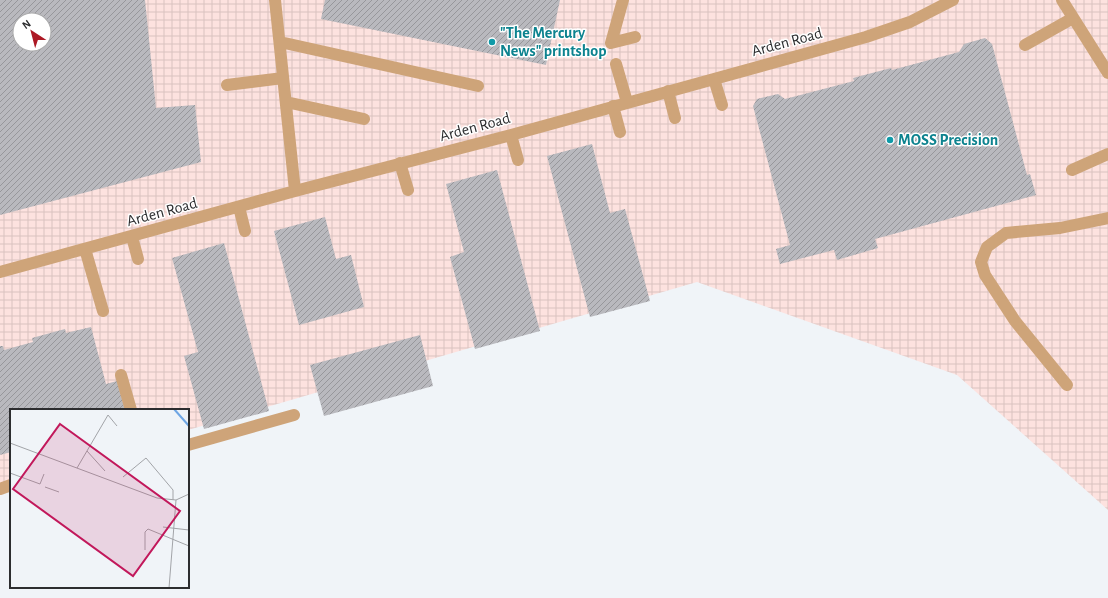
<svg xmlns="http://www.w3.org/2000/svg" width="1108" height="598" viewBox="0 0 1108 598" font-family="'Alegreya Sans',sans-serif">
	<style>
		.industrial { fill: url(#industrial-grid); fill-rule: evenodd }
		.building { fill: url(#building-hatch); fill-rule: evenodd }
		.lines { fill: none; stroke-linecap: round; stroke-linejoin: round }
		.minor { stroke: #cea479; stroke-width: 12 }
		.culture-dot { fill: #0f9aa8; stroke: #fff; stroke-width: 1.5 }
		.labels { text-anchor: middle; dominant-baseline: central; stroke-width: 3; stroke-linejoin: round; paint-order: stroke }
		.culture-label { font-size: 16px; font-weight: bold; fill: #0d838f; stroke: #fff; text-anchor: start }
		.street-label { font-size: 16px; fill: #2c2d2f; stroke: #fff }
		.inset-river { fill: none; stroke: #6fa6e4; stroke-width: 2 }
		.inset-road { fill: none; stroke: #a2a4a8; stroke-width: 1 }
		.view { fill: #c2185b; fill-opacity: 0.15; stroke: #c2185b; stroke-width: 2 }
		.inset-edge { fill: none; stroke: #2c2d2f; stroke-width: 2 }
	</style>
	<defs>
		<pattern id="industrial-grid" width="8" height="8" patternUnits="userSpaceOnUse"><rect width="8" height="8" fill="#fde2df"/><path d="M0 4h8M4 0v8" fill="none" stroke="#d9c2c0"/></pattern>
		<pattern id="building-hatch" width="6" height="6" patternUnits="userSpaceOnUse"><rect width="6" height="6" fill="#b9b9be"/><path d="M-1 1l2-2M0 6l6-6M5 7l2-2" fill="none" stroke="#97979b"/></pattern>
	</defs>
	<rect width="100%" height="100%" fill="#f0f4f8"/>
	<path class="industrial" d="M0 0H1108V510L957 375 697 282 188 430V410H11V482L0 485ZM20 20H44V44H20Z"/>
	<path class="building" d="M0 0H145L156 108 195 105 201 162 0 215ZM20 20H44V44H20Z
		M325 0H560L546 65 321 19Z
		M985 38 992 44 1027 175 1030 174 1036 195 875 239 878 248 837 260 834 250 780 264 776 249 790 245 753 106 757 99 778 94 785 99 854 81 853 78 891 68 892 70 959 52 964 44Z
		M592 144 610 213 625 209 650 301 590 317 547 156Z
		M497 170 540 331 475 349 450 257 464 252 446 184Z
		M325 217 336 259 351 255 364 307 299 325 274 231Z
		M224 243 269 411 204 429 184 356 198 352 172 258Z
		M91 327 106 384 117 381 125 410H11V452L0 455V346H3L4 350 33 342 32 338 65 329 66 333Z
		M420 335 433 386 324 416 310 365Z"/>
	<g class="lines">
		<path class="minor" d="M275 0 295 191
			M1062 0 1108 73
			M280 42 478 86
			M611 43 623 0
			M611 43 635 37
			M1025 45 1073 18
			M616 64 627 102
			M714 79 722 105
			M227 85 283 78
			M668 91 675 118
			M286 102 364 119
			M613 106 620 132
			M511 135 518 160
			M400 163 408 190
			M1072 170 1108 154
			M239 207 245 231
			M132 237 138 259
			M85 249 103 311
			M0 272 295 191 511 135 866 37 910 22 953 0
			M121 375 131 410
			M1067 385 1015 321 985 275 981 262 987 247 1006 233 1060 228 1108 218
			M188 445 294 415
			M0 489 11 485"/>
	</g>
	<g class="culture-dot">
		<circle cx="492" cy="42" r="4"/>
		<circle cx="890" cy="140" r="4"/>
	</g>
	<g class="labels">
		<g class="culture-label">
			<text x="500" y="33">"The Mercury<tspan x="500" dy="18">News" printshop</tspan></text>
			<text x="898" y="140">MOSS Precision</text>
		</g>
		<g class="street-label">
			<text transform="translate(787 42) rotate(-15)">Arden Road</text>
			<text transform="translate(475 127) rotate(-15)">Arden Road</text>
			<text transform="translate(162 212) rotate(-15)">Arden Road</text>
		</g>
	</g>
	<g transform="translate(10 409)">
		<rect width="179" height="179" fill="#f0f4f8"/>
		<path class="inset-river" d="M164 0 179 17"/>
		<path class="inset-road" d="M0 34 147 89 166 91 179 85M77 42 95 62M67 59 98 6 107 17M0 64 30 75 34 65M113 68 136 49 163 81V91M35 78 49 83M153 118 179 121M135 141V123L138 120 179 137M159 179 166 91"/>
		<path class="view" d="M50 15 170 102 123 167 3 80Z"/>
		<rect width="179" height="179" class="inset-edge"/>
	</g>
	<g transform="translate(32 32) rotate(324)"><circle r="19" fill="#ffffff" stroke="#ababac"/>
	<path d="M0-3L7 15L0 10L-7 15Z" fill="#ad1925"/>
	<text y="-6" font-size="11" font-weight="bold" text-anchor="middle" fill="#2c2d2f">N</text>
	</g>
</svg>
